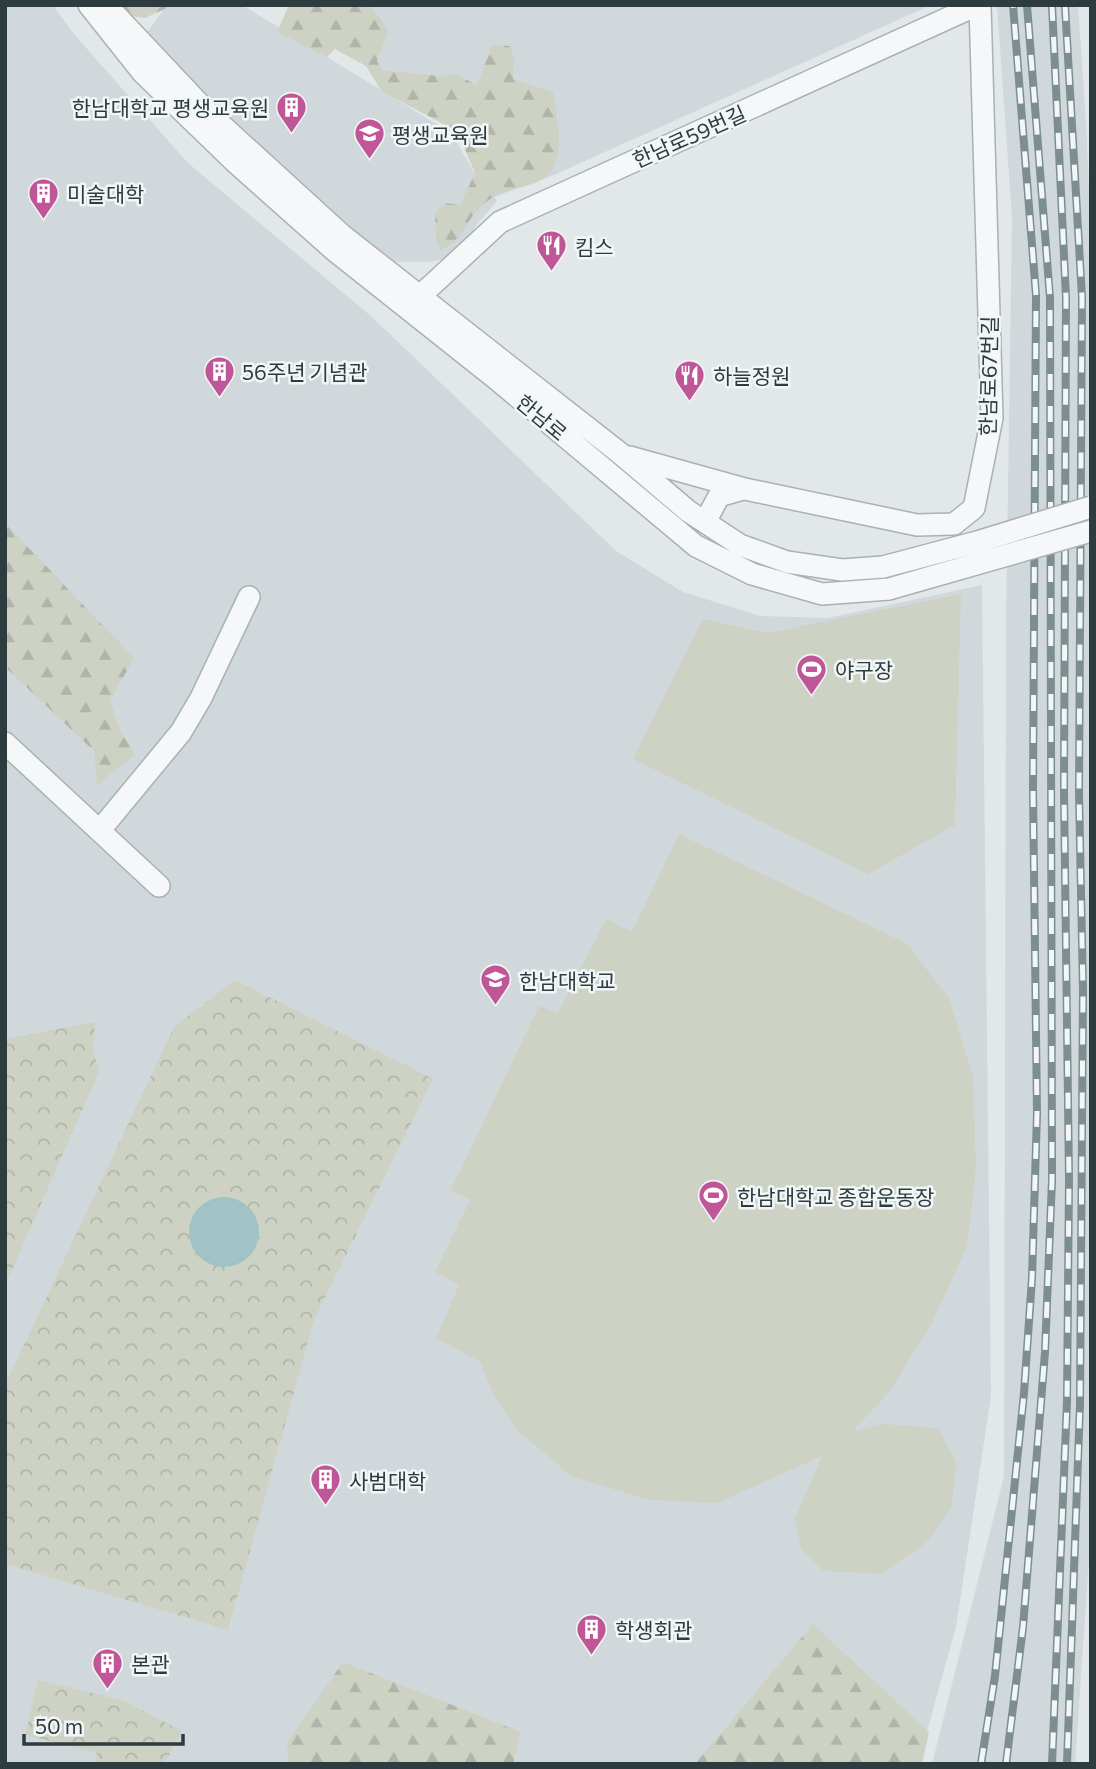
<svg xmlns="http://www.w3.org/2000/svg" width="1096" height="1769" viewBox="0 0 1096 1769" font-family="Commissioner,'Noto Sans KR',sans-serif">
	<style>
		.built { fill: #d1d8db }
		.forest { fill: url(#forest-firs) }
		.park { fill: url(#park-crowns) }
		.garden { fill: #ced2c4 }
		.water { fill: #a1c3c5 }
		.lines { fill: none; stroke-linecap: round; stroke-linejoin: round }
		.street-casing { stroke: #a8b1b3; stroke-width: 24 }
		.street { stroke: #f5f7f8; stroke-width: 21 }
		.rail-casing { stroke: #7d8e91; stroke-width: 8 }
		.rail { stroke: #f2f6f7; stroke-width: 5; stroke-dasharray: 16; stroke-linecap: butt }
		.street-bridge-casing { stroke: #a8b1b3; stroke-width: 24; stroke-linecap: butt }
		.street-bridge { stroke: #f5f7f8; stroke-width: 21 }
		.labels { text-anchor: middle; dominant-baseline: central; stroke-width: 5; stroke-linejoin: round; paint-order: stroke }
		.poi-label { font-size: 21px; fill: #2c3c3f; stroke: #f2f6f7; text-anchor: start }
		.street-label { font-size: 21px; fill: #2c3c3f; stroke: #f2f6f7 }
	</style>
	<defs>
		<pattern id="forest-firs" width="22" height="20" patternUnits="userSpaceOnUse" patternTransform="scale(1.75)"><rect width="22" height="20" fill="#ced2c4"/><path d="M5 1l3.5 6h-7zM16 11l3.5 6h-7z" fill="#b1b5a9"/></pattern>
		<pattern id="park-crowns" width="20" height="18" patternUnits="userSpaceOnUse" patternTransform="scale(1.75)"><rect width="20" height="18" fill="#ced2c4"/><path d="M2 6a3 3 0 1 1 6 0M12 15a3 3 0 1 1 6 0" fill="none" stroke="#b1b5a9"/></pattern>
	</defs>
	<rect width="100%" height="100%" fill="#e2e8e9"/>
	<path class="built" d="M5 5H53L73 33 188 163 372 317 616 551 683 592 760 616 828 618 982 585 991 1396 956 1627 918 1764H5Z
		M167 5H242L451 133 484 189 455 125 379 78 341 5H931L554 175 494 197 497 201 477 224 457 256 429 262H397L383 257 302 189 143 38Z
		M997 5H1078L1086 121 1091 230V1532L1075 1764H932L1004 1476 1006 624 1012 218Z"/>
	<path class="forest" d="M109 5H168L165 9 145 18 116 14Z
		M289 5H371L388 31 377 61 382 70 439 76 455 74 477 85 492 45 510 46 514 58 513 79 553 92C557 116 568 163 543 179 524 190 503 187 484 204 466 218 463 242 441 250L436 241 435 213 445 203 460 205 475 173 457 131 382 92 366 66 335 49 327 57 277 32Z
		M5 523 134 658 110 701 121 732 135 755 97 785 94 751 5 667Z
		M813 1624 929 1732 922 1764H695Z
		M343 1662 521 1732 513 1764H288L287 1743Z"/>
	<path class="park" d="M235 980 433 1079 314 1320 228 1630 5 1564V1385L174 1027Z
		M95 1022 93 1049 99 1072 5 1286V1039Z
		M38 1680 125 1701 182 1731 164 1764H95L97 1753 25 1735Z"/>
	<path class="garden" d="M961 594 955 825 868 874 633 759 703 619 768 633Z
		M679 834 906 943 949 998 973 1077 976 1167 967 1247 932 1323 890 1391 853 1431 884 1424 938 1428 957 1464 951 1508 928 1541 882 1574 822 1571 801 1549 795 1518 822 1456 717 1503 650 1500 573 1477 520 1433 495 1398 480 1362 436 1338 459 1285 435 1272 470 1200 451 1190 539 1006 558 1013 606 919 632 932Z"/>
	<path class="water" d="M189 1232a35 35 0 1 1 70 0a35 35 0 1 1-70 0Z"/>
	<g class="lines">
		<defs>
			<path id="street" d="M89 5 143 73 235 162 334 250 494 377 696 546 752 574 822 594 889 589
				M109 8 206 111 343 236 621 454 688 511 740 545 787 562 842 570 883 567
				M420 296 500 222 977 5
				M630 457 745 489 917 525 954 524 974 508 992 418 980 5
				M705 522 719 496 743 489
				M5 743 159 886
				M100 830 181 732 201 698 249 597"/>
		</defs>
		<use href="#street" class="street-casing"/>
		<use href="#street" class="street"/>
		<defs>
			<path id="rail" d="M1052 5 1066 298 1064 792 1069 1179 1067 1402 1052 1764
				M1065 5 1082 297 1079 793 1083 991 1080 1404 1067 1764
				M981 1764 995 1676 1024 1393 1032 1278 1037 1113 1033 789 1036 295 1013 5
				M1006 1764 1023 1627 1045 1352 1052 1180 1050 298 1027 5"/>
		</defs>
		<use href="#rail" class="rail-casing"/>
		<use href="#rail" class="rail"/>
		<defs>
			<path id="street-bridge" d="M883 567 977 542 1091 507
				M889 589 1091 531"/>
		</defs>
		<use href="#street-bridge" class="street-bridge-casing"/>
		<use href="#street-bridge" class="street-bridge"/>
	</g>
	<defs>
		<symbol id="building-pin" viewBox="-11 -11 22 30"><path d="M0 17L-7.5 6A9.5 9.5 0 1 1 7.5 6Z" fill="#bf5698" stroke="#f2f6f7"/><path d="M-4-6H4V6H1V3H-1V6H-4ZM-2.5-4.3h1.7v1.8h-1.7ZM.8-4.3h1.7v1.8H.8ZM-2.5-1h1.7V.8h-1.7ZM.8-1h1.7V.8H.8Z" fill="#fff"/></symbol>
		<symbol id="university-pin" viewBox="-11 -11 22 30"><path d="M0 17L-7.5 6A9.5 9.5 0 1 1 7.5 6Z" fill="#bf5698" stroke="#f2f6f7"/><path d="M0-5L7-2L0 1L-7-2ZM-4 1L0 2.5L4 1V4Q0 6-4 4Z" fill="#fff"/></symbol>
		<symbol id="restaurant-pin" viewBox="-11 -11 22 30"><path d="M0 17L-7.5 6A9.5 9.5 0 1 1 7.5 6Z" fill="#bf5698" stroke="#f2f6f7"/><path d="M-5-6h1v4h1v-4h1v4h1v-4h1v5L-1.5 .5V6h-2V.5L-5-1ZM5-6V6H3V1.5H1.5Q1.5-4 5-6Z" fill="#fff"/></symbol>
		<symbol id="stadium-pin" viewBox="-11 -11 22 30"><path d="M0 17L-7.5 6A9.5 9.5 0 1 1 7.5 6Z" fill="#bf5698" stroke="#f2f6f7"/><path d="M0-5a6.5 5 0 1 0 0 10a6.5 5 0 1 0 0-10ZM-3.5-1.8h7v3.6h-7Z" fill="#fff"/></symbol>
	</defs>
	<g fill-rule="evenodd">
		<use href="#building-pin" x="274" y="90" width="35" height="47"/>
		<use href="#university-pin" x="352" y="116" width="35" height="47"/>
		<use href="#building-pin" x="26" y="176" width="35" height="47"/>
		<use href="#restaurant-pin" x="534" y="228" width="35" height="47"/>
		<use href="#building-pin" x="202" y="354" width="35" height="47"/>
		<use href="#restaurant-pin" x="672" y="358" width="35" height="47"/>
		<use href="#stadium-pin" x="794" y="652" width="35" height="47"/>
		<use href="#university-pin" x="478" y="962" width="35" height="47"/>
		<use href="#stadium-pin" x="696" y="1178" width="35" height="47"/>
		<use href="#building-pin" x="308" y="1462" width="35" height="47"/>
		<use href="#building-pin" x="574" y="1612" width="35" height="47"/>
		<use href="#building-pin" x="90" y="1646" width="35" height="47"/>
	</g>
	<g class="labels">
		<g class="poi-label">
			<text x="269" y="107" text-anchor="end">한남대학교 평생교육원</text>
			<text x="392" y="134">평생교육원</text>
			<text x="67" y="193">미술대학</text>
			<text x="575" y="246">킴스</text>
			<text x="242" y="371">56주년 기념관</text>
			<text x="713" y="375">하늘정원</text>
			<text x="835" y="669">야구장</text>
			<text x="519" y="980">한남대학교</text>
			<text x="737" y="1196">한남대학교 종합운동장</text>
			<text x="349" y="1480">사범대학</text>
			<text x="615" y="1629">학생회관</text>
			<text x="131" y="1663">본관</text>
		</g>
		<g class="street-label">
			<text transform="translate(689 136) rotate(-24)">한남로59번길</text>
			<text transform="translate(988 376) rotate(-89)">한남로67번길</text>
			<text transform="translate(542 417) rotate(40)">한남로</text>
		</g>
	</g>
	<rect width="1096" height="1769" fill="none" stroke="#2c3c3f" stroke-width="14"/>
	<path d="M24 1734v10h159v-10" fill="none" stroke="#2c3c3f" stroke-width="3.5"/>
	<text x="35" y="1734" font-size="21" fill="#2c3c3f" stroke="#f2f6f7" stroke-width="5" paint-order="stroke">50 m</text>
</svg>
